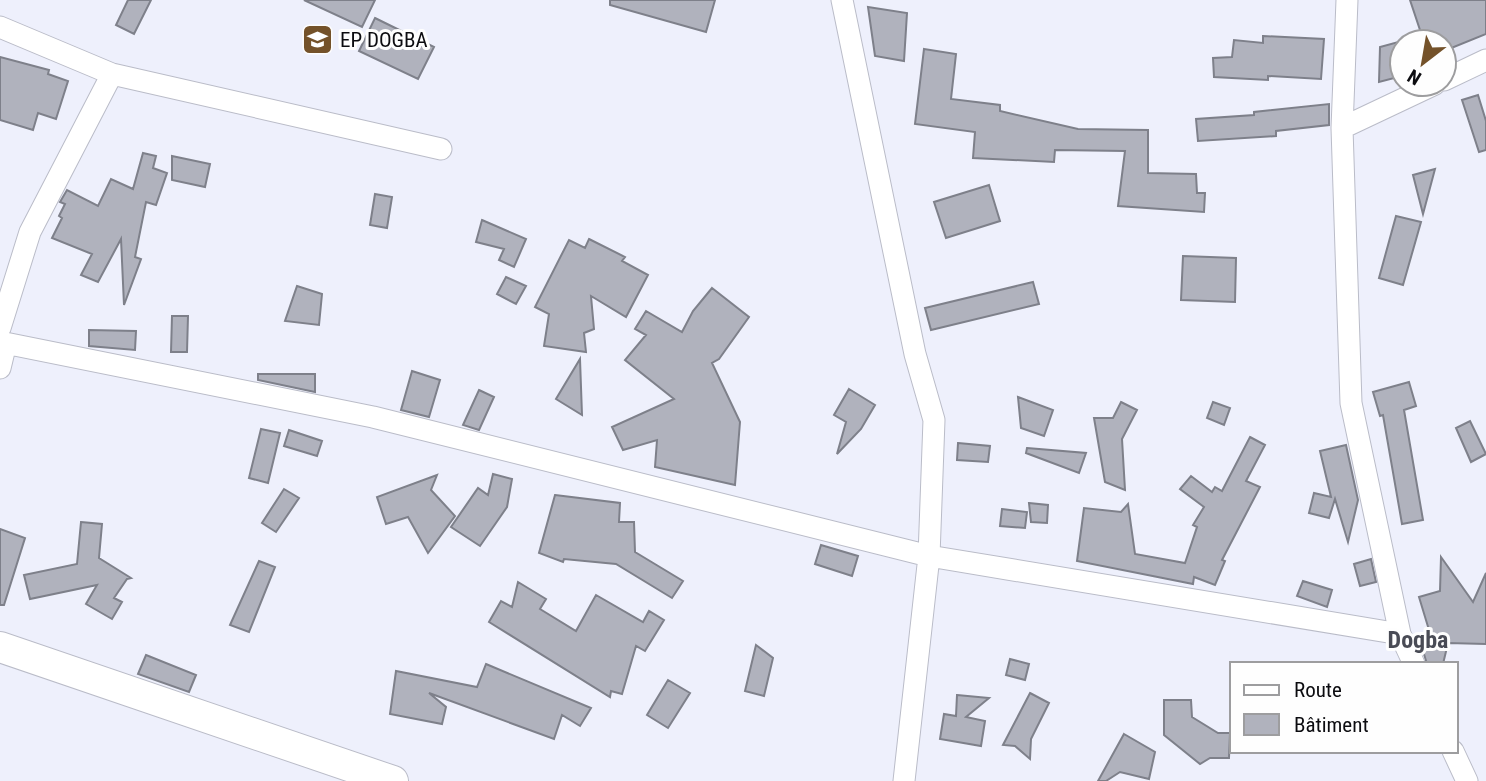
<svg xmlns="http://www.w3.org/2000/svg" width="1486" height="781" viewBox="0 0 1486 781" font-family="'Roboto Condensed',sans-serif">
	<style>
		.building { fill: #b0b2bd; stroke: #7e808a; stroke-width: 2 }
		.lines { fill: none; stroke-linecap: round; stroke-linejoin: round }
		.street-casing { stroke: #babcc8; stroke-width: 23 }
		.secondary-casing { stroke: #babcc8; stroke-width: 32 }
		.street { stroke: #fff; stroke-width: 21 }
		.secondary { stroke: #fff; stroke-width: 30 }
		.labels { text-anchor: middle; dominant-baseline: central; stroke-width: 6; stroke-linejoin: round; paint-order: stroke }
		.poi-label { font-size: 21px; fill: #0c0c10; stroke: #fefefe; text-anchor: start }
		.quarter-label { font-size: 24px; font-weight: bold; fill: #494b55; stroke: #fefefe }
	</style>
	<rect width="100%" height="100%" fill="#eef0fc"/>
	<path class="building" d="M128 0H151L134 34 116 25Z
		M304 0H375L362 27Z
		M610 0H715L706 32 610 5Z
		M1410 0H1486V34L1444 51V42H1424Z
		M868 7 907 13 904 61 875 56Z
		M375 18 434 47 418 79 359 51Z
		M1263 36 1324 39 1321 79 1268 76V80L1214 77 1213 58 1232 57 1234 40 1263 43Z
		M1402 41V76L1379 82 1380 47Z
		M924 49 956 54 951 99 1000 105V111L1078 129 1148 130V173L1196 174 1197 193H1205L1204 212 1118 206 1125 151 1055 150 1054 162 973 158 975 132 915 124Z
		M0 57 49 70 48 74 68 81 56 119 38 113 33 130 0 120Z
		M1478 95 1486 121V150L1479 152 1462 100Z
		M1329 104V125L1276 131V136L1198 141 1196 119 1254 115V112Z
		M143 153 156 156 153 168 167 173 156 205 146 202 135 257 141 259 124 305 121 239 98 282 81 275 92 254 52 238 62 218 59 216 65 204 60 202 67 190 98 206 111 179 133 189Z
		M172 156 210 164 205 187 172 180Z
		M1435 169 1423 214 1413 175Z
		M989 185 1000 221 946 238 934 202Z
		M375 194 392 197 387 228 370 225Z
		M1396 216 1421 222 1403 285 1379 278Z
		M482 220 526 239 514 267 499 260 504 249 476 242Z
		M589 239 625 257 622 261 648 275 626 317 591 296 594 329 584 333 586 352 544 346 549 314 535 307 569 240 585 248Z
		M1183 256 1236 258 1235 302 1181 300Z
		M506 277 526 286 516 304 497 294Z
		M1033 282 1039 304 931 330 925 308Z
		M297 286 322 294 319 325 285 321Z
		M712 288 749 317 719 359 712 363 740 422 735 485 655 467 657 440 623 450 612 427 674 399 625 360 646 335 635 329 646 311 682 332 693 311Z
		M172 316H188L187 352H171Z
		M89 330 136 331 135 350 89 346Z
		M580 359 582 415 556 399Z
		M412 371 440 380 429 417 401 410Z
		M258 374H315V392L258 380Z
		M1409 382 1416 406 1404 410 1423 520 1402 524 1383 415 1380 416 1373 392Z
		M849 389 875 405 861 429 837 454 846 422 834 415Z
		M479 390 494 397 479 430 463 425Z
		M1018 397 1053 410 1044 436 1021 428Z
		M1121 402 1137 410 1122 439 1125 490 1105 482 1094 418H1113Z
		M1213 402 1230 408 1224 425 1207 418Z
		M1470 421 1486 454 1471 462 1456 428Z
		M261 429 280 433 268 483 249 478Z
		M289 430 322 441 317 456 284 446Z
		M1250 437 1265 445 1246 481 1260 487 1222 560 1225 561 1215 585 1194 577 1193 584 1077 561 1084 508 1121 512 1128 504 1135 554 1185 563 1197 527 1193 525 1204 507 1180 489 1191 476 1212 492 1215 487 1222 491Z
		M958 443 990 446 988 462 957 460Z
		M1346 445 1358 500 1348 542 1335 499 1329 518 1309 513 1314 493 1331 497 1320 451Z
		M1027 448 1086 453 1079 473 1026 453Z
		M493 474 512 479 507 507 480 546 451 527 478 488 488 495Z
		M437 475 431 490 455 516 428 553 408 517 386 524 377 497Z
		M284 489 299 498 276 532 262 523Z
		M555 495 620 503 619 522H634L635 552 683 581 672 598 616 564 564 559 563 562 539 553Z
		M1029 503 1048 505 1047 523 1031 522Z
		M1002 509 1027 512 1025 528 1000 526Z
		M81 522 102 524 99 558 131 578 127 579 114 598 122 602 112 619 86 604 97 585 30 599 24 575 77 564Z
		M0 529 25 538 4 605H0Z
		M821 545 858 556 852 576 815 564Z
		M1441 557 1473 602 1486 573V644L1448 643 1443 664H1427L1424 654 1429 630 1419 597 1440 591Z
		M1371 559 1376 582 1360 586 1354 564Z
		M259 561 275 567 249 632 230 625Z
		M1303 581 1332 590 1327 607 1297 596Z
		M518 582 546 599 540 609 576 631 596 595 643 622 649 611 664 620 645 651 636 646 622 694 611 691 610 697 489 622 501 601 512 607Z
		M756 645 773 658 764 696 745 691Z
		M146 655 196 675 189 692 138 674Z
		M1010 659 1029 664 1025 680 1006 675Z
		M486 664 591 708 580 726 562 715 554 739 429 693 446 707 442 724 390 714 396 671 477 687Z
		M668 680 690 693 668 728 647 715Z
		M1030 693 1049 703 1031 739 1030 759 1015 746 1003 745Z
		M957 695 989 698 966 717 985 721 981 746 940 739 944 714 956 716Z
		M1164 700H1191L1192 717 1218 733H1230L1229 758H1210L1200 764 1164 735Z
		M1124 734 1155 752 1149 779 1120 772 1106 781H1098Z"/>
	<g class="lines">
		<defs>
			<path id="street" d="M842 0 915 354 934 420 929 556 904 781
				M1347 0 1342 128 1351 403 1400 634 1414 664
				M0 27 112 74 441 149
				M1444 80 1486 60
				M1342 128 1435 84
				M0 328 30 232 112 74
				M0 342 373 417 929 556 1400 634
				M0 368 6 343
				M1453 751 1467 781"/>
			<path id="secondary" d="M0 647 393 781"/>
		</defs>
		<use href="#street" class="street-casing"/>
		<use href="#secondary" class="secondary-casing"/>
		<use href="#street" class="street"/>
		<use href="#secondary" class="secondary"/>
	</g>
	<defs>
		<symbol id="school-square" viewBox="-11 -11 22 22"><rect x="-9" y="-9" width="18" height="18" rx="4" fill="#74522a" stroke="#fefefe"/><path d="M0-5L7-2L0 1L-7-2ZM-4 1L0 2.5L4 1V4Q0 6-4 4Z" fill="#fff"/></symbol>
	</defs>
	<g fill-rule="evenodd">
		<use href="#school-square" x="300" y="22" width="35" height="35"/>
	</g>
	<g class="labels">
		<g class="poi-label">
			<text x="340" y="40">EP DOGBA</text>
		</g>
		<g class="quarter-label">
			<text x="1418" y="640">Dogba</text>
		</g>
	</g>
	<rect x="1230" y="662" width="228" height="91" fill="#fefefe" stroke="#9d9d9f" stroke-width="2"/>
	<rect x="1244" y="685" width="35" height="10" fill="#ffffff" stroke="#9d9d9f" stroke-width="2"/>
	<text x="1294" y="697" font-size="21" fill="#0c0c10">Route</text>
	<rect x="1244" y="714" width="35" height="21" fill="#b0b2bd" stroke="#9d9d9f" stroke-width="2"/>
	<text x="1294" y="732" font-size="21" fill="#0c0c10">Bâtiment</text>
	<g transform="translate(1423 63) rotate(211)"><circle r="33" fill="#fefefe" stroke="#9d9d9f" stroke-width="2"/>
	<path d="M0-5L12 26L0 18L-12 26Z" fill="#74522a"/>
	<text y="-10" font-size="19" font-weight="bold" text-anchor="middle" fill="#0c0c10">N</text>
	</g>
</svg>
